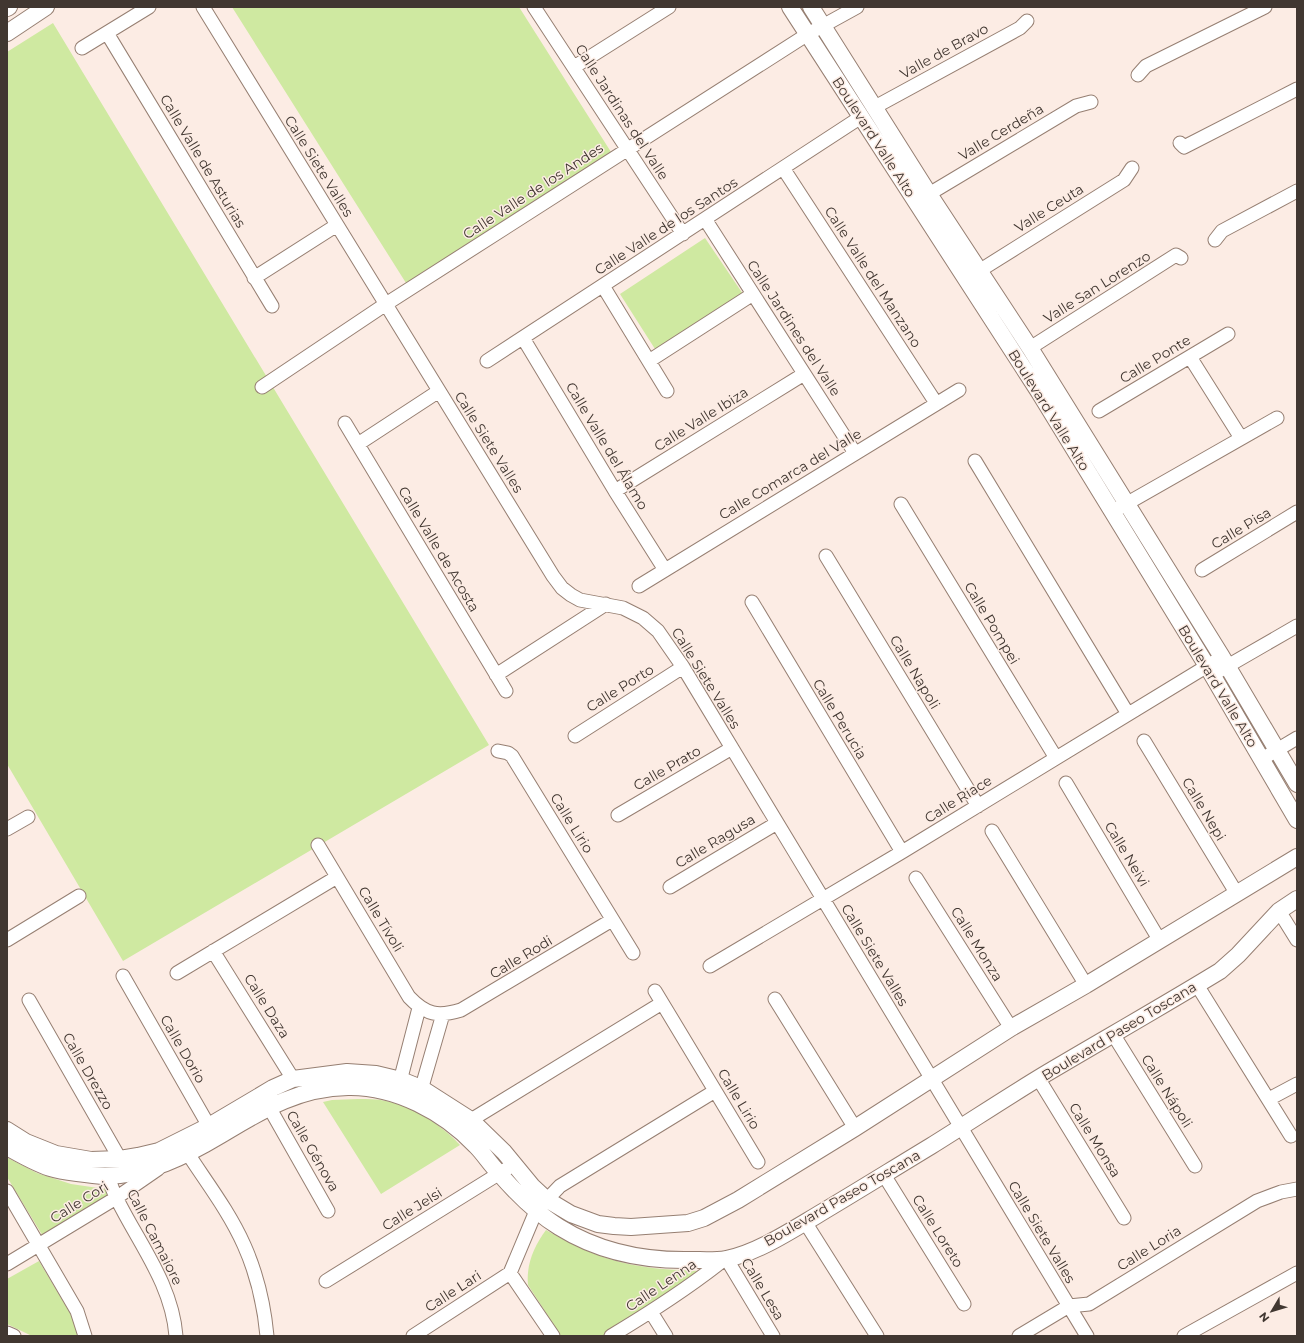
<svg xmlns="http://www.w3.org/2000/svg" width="1304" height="1343" viewBox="0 0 1304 1343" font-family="Montserrat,sans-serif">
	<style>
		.green { fill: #cfe9a1 }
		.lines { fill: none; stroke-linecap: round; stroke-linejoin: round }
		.minor-casing { stroke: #967f72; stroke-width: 15 }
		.tertiary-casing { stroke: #967f72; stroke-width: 18 }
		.minor { stroke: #fff; stroke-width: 13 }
		.tertiary { stroke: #fff; stroke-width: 16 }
		.labels { text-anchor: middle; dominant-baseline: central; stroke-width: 3; stroke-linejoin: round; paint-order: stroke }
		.street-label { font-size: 14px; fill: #413731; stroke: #fcece4 }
	</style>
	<rect width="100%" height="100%" fill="#fcece4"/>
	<path class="green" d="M232 7H519L611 152 406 283Z
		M53 23 489 745 123 961 7 764V52Z
		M705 238 743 294 655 349 620 294Z
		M358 1099C367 1099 377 1099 386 1101 413 1107 442 1125 460 1145L381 1194 323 1102 332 1100Z
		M8 1158 37 1173 71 1184 112 1190 114 1195 44 1238 7 1177Z
		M546 1230C579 1249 608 1262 646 1267 664 1270 683 1270 701 1271L608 1336H561L528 1285C526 1265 534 1246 546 1230Z
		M39 1261 76 1323 80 1336H32L7 1324V1279Z"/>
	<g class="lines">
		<defs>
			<path id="minor" d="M203 7 553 576 562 588 571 595 580 600 623 608 643 618 658 631 683 667 1087 1336
				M534 7 683 234
				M107 33 272 306
				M82 48 149 7
				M574 67 669 7
				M1138 75 1146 66 1265 7
				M875 107 1020 28 1027 21
				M1180 143 1184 147 1297 89
				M783 168 936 403
				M929 194 1076 106 1091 102
				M705 219 855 453
				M1215 240 1222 231 1297 191
				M979 271 1124 180 1132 168
				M254 278 337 225
				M603 286 667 391
				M523 338 615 491 665 570
				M1030 348 1176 255 1181 258
				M1190 357 1241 438
				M487 361 861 117
				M649 361 753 294
				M262 387 386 304 808 34 857 7
				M1099 411 1228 334
				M345 423 506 691
				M358 444 439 391
				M975 461 1128 714
				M615 491 804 374
				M901 504 1056 758
				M1119 508 1277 418
				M826 556 978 806
				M1202 570 1297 512
				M639 586 959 390
				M752 602 902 852
				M496 675 606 604
				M1212 675 1297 626
				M575 736 683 667
				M1144 741 1237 894
				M498 751 508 753 512 756 633 953
				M1262 759 1297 738
				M1066 783 1160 941
				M618 815 732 748
				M7 829 28 817
				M992 831 1086 985
				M318 845 409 997C426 1015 438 1017 461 1010L612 920
				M916 878 1011 1028
				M670 887 777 823
				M1279 911 1297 940
				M7 940 79 896
				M213 951 293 1079
				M710 966 902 852 1222 657
				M177 973 337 877
				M123 976 214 1135
				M1197 985 1291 1136
				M655 991 758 1162
				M775 999 855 1128
				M29 1000 120 1159
				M1113 1034 1195 1166
				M1038 1078 1124 1218
				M398 1089 419 1008
				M419 1097 443 1014
				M1269 1099 1297 1084
				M269 1107 328 1211
				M471 1120 662 1003
				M183 1146C203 1178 228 1209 244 1245 257 1274 264 1304 267 1336
				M884 1175 964 1304
				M108 1176C111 1184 113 1192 117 1199 139 1244 172 1284 176 1336
				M7 1191 77 1311 85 1336
				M805 1222 877 1336
				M7 1264 116 1198 158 1169
				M326 1281 508 1168
				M651 1312 666 1336
				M7 1333 14 1336
				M413 1336 510 1273
				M553 1336 510 1273 536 1211 560 1186 715 1091
				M611 1336C651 1312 690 1287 726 1258L773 1336
				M1019 1336 1069 1306 1089 1304 1257 1201 1281 1192 1297 1189
				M1184 1336 1297 1273"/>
			<path id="tertiary" d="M790 7 1039 392 1207 666 1297 820
				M811 7 929 194 1030 348 1222 657 1297 784
				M7 8 9 7
				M7 33 46 7
				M7 1130 26 1142 56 1154 91 1160 120 1159 138 1156 159 1151 209 1126 273 1088 293 1079 347 1072 376 1074 401 1080 421 1088 471 1120 504 1152 532 1186 546 1199 571 1214 598 1224 614 1226 631 1227 688 1223 704 1218 738 1200 855 1128 1011 1028 1086 985 1297 857
				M7 1147C21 1155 35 1163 50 1168 59 1171 68 1172 77 1173 87 1174 96 1176 105 1176 146 1176 186 1156 221 1135 263 1110 297 1088 348 1087 395 1086 444 1112 476 1146 484 1154 490 1164 498 1172 516 1193 536 1213 559 1227 599 1252 645 1261 691 1260 702 1260 715 1261 726 1259 757 1253 792 1230 819 1214 856 1192 893 1169 931 1146 968 1123 1004 1099 1042 1076 1101 1041 1161 1007 1220 971L1238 955 1279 911 1297 899"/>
		</defs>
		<use href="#minor" class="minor-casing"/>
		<use href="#tertiary" class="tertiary-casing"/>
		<use href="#minor" class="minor"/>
		<use href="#tertiary" class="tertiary"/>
	</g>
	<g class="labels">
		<g class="street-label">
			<text transform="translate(944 51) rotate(-29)">Valle de Bravo</text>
			<text transform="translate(622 112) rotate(57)">Calle Jardinas del Valle</text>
			<text transform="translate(1001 132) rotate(-31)">Valle Cerdeña</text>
			<text transform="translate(874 137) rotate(57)">Boulevard Valle Alto</text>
			<text transform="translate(203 161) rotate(59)">Calle Valle de Asturias</text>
			<text transform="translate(319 166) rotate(58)">Calle Siete Valles</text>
			<text transform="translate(533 191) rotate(-33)">Calle Valle de los Andes</text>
			<text transform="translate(1049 208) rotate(-32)">Valle Ceuta</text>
			<text transform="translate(666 226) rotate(-33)">Calle Valle de los Santos</text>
			<text transform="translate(873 277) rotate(57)">Calle Valle del Manzano</text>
			<text transform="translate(1097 287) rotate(-32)">Valle San Lorenzo</text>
			<text transform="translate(794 328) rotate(57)">Calle Jardines del Valle</text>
			<text transform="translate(1155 359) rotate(-31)">Calle Ponte</text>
			<text transform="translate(1049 410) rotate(58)">Boulevard Valle Alto</text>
			<text transform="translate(701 419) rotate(-32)">Calle Valle Ibiza</text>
			<text transform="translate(489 442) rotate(58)">Calle Siete Valles</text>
			<text transform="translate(607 446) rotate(59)">Calle Valle del Álamo</text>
			<text transform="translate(790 474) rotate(-31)">Calle Comarca del Valle</text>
			<text transform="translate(1241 528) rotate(-31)">Calle Pisa</text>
			<text transform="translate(439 549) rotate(59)">Calle Valle de Acosta</text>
			<text transform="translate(992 623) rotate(59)">Calle Pompei</text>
			<text transform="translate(915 672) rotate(59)">Calle Napoli</text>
			<text transform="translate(706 678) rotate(58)">Calle Siete Valles</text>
			<text transform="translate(1218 686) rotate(59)">Boulevard Valle Alto</text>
			<text transform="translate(620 688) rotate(-32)">Calle Porto</text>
			<text transform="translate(840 719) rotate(59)">Calle Perucia</text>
			<text transform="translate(667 768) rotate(-30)">Calle Prato</text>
			<text transform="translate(958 799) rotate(-32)">Calle Riace</text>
			<text transform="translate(1204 809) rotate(59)">Calle Nepi</text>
			<text transform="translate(572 823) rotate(58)">Calle Lirio</text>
			<text transform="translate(715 841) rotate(-31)">Calle Ragusa</text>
			<text transform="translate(1127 854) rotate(59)">Calle Neivi</text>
			<text transform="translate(381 919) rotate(59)">Calle Tívoli</text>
			<text transform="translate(977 944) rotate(58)">Calle Monza</text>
			<text transform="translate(875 955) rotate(59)">Calle Siete Valles</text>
			<text transform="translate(521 957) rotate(-31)">Calle Rodi</text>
			<text transform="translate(267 1006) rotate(58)">Calle Daza</text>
			<text transform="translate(1119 1031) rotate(-31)">Boulevard Paseo Toscana</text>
			<text transform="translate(183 1049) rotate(60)">Calle Dorio</text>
			<text transform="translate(88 1071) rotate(60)">Calle Drezzo</text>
			<text transform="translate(1167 1091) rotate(58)">Calle Nápoli</text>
			<text transform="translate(739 1099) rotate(59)">Calle Lirio</text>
			<text transform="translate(1095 1140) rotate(58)">Calle Monsa</text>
			<text transform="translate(313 1151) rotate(60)">Calle Génova</text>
			<text transform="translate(842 1198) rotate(-30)">Boulevard Paseo Toscana</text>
			<text transform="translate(79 1202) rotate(-32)">Calle Cori</text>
			<text transform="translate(412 1209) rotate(-32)">Calle Jelsi</text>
			<text transform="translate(938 1231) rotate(58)">Calle Loreto</text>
			<text transform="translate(1042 1232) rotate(59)">Calle Siete Valles</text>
			<text transform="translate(155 1237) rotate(63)">Calle Camaiore</text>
			<text transform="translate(1149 1248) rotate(-32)">Calle Loria</text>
			<text transform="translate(661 1285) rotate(-34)">Calle Lenna</text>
			<text transform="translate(763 1289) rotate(59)">Calle Lesa</text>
			<text transform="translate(453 1291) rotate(-33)">Calle Lari</text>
		</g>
	</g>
	<rect width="1304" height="1343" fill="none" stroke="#413731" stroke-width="16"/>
	<g transform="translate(1272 1311) rotate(232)" stroke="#fcece4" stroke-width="3" paint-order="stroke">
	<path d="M0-3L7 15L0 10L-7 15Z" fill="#413731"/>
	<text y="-6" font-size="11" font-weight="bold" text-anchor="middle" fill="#413731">N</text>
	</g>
</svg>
